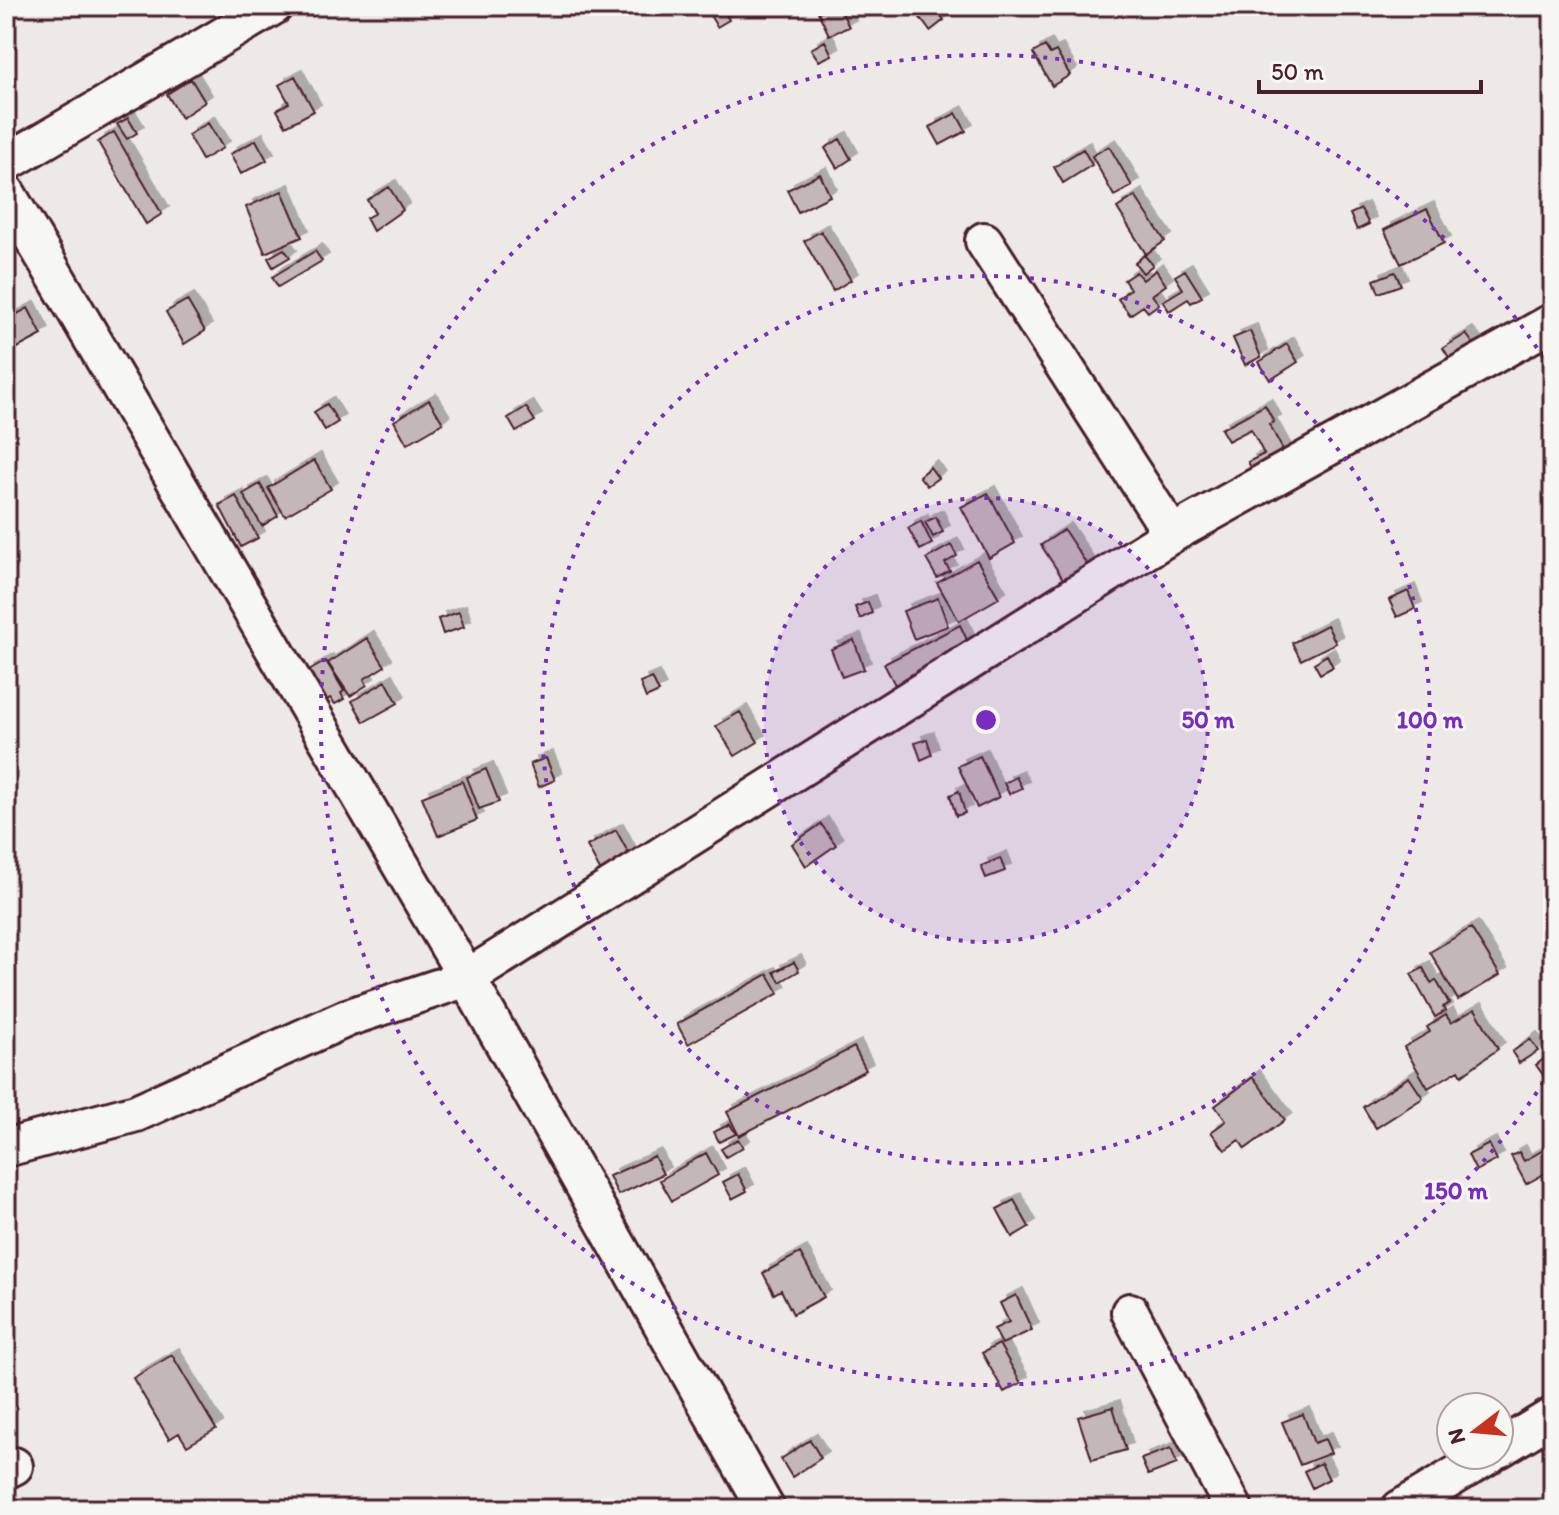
<svg xmlns="http://www.w3.org/2000/svg" width="1559" height="1515" viewBox="0 0 1559 1515" font-family="Itim,sans-serif">
	<style>
		.building { fill: #c4b7b7; stroke: #4a1f2b; stroke-width: 2; filter: url(#shadow) }
		.lines { fill: none; stroke-linecap: round; stroke-linejoin: round }
		.minor-casing { stroke: #4a1f2b; stroke-width: 42 }
		.minor { stroke: #f6f6f2; stroke-width: 36 }
		.ring { fill: none; stroke: #7b2cbf; stroke-width: 4; stroke-dasharray: 4 8 }
		.centre { fill: #7b2cbf; stroke: #f6f6f2; stroke-width: 4 }
		.ring-label { font-size: 24px; text-anchor: middle; font-weight: bold; fill: #7b2cbf; stroke: #f6f6f2; stroke-width: 6; stroke-linejoin: round; paint-order: stroke }
	</style>
	<defs>
		<filter id="shadow"><feDropShadow dx="7" dy="-7" stdDeviation="0" flood-color="#0004"/></filter>
	</defs>
	<rect width="100%" height="100%" fill="#ece9e6"/>
	<filter id="ink" filterUnits="userSpaceOnUse"><feTurbulence type="fractalNoise" baseFrequency=".0125" numOctaves="2"/><feDisplacementMap in="SourceGraphic" scale="16" xChannelSelector="R" yChannelSelector="G"/><feConvolveMatrix kernelMatrix="1 2 1 2 8 2 1 2 1" color-interpolation-filters="sRGB"/></filter>
	<g filter="url(#ink)">
		<path class="building" d="M714 6H721L729 20 717 27 707 10Z
			M831 6H839L849 27 829 35 818 12Z
			M922 6H934L944 20 930 31 915 11Z
			M825 41 832 55 819 61 811 49Z
			M1045 46 1050 54 1056 51 1070 75 1052 86 1033 53Z
			M295 76 314 111 286 126 277 110 289 103 279 85Z
			M191 79 205 102 181 118 167 94Z
			M956 113 966 131 940 145 930 127Z
			M128 118 137 133 127 139 117 124Z
			M208 123 223 148 202 160 188 135Z
			M114 132 162 214 146 224 98 142Z
			M840 139 851 159 837 168 825 148Z
			M256 140 267 160 241 174 230 154Z
			M1109 146 1132 186 1114 196 1092 156Z
			M1083 149 1092 165 1063 183 1054 167Z
			M820 174 830 196 798 212 787 190Z
			M389 187 403 210 373 231 366 218 375 213 367 200Z
			M282 191 302 237 265 253 246 207Z
			M1135 196 1165 241 1146 254 1117 208Z
			M1361 209 1369 224 1357 230 1350 214Z
			M1427 209 1444 243 1401 264 1384 230Z
			M821 231 851 280 833 291 804 241Z
			M284 249 290 257 273 267 268 258Z
			M315 251 322 261 278 287 272 277Z
			M1144 255 1153 265 1143 273 1135 263Z
			M1156 270 1166 285 1152 295 1159 304 1148 312 1143 306 1130 315 1118 299 1130 289 1124 280 1136 272 1143 280Z
			M1185 270 1202 297 1191 303 1188 299 1169 311 1163 301 1183 289 1175 276Z
			M1395 272 1401 285 1379 293 1374 280Z
			M187 300 205 331 184 344 166 312Z
			M28 308 42 335 6 354V320Z
			M1250 331 1261 357 1245 365 1233 338Z
			M1466 334 1475 346 1452 362 1443 348Z
			M1287 344 1298 362 1270 380 1259 362Z
			M429 400 443 423 407 444 394 421Z
			M327 404 338 422 325 430 314 412Z
			M1265 405 1274 422 1269 424 1287 457 1255 475 1248 462 1264 454 1251 429 1228 441 1221 429Z
			M526 407 535 421 516 432 508 418Z
			M314 460 331 489 285 516 268 488Z
			M930 467 938 478 927 486 919 476Z
			M260 484 278 516 262 526 243 494Z
			M988 493 1015 543 989 558 961 507Z
			M236 496 258 538 241 547 219 505Z
			M936 517 943 532 933 537 925 522Z
			M921 521 932 544 920 550 908 528Z
			M1064 530 1090 569 1067 585 1041 545Z
			M951 545 957 556 945 563 950 571 937 578 926 559Z
			M977 560 999 598 959 621 937 583Z
			M1408 591 1415 609 1397 617 1389 600Z
			M938 598 948 626 914 639 903 611Z
			M868 602 872 613 860 619 855 607Z
			M459 612 464 627 443 634 438 619Z
			M960 625 970 646 895 685 884 664Z
			M1327 625 1336 643 1301 660 1292 643Z
			M367 638 385 666 364 679 367 685 350 696 328 663Z
			M854 640 864 669 842 677 831 649Z
			M1327 655 1333 667 1320 674 1314 663Z
			M326 661 344 691 341 693 344 699 335 704 330 698 325 701 307 672Z
			M652 678 659 692 646 698 640 683Z
			M386 681 398 703 364 722 352 701Z
			M740 712 758 742 735 756 716 726Z
			M927 739 932 755 921 760 915 743Z
			M980 756 999 797 977 808 958 766Z
			M546 758 555 780 539 787 530 764Z
			M486 769 499 802 479 809 467 777Z
			M1016 777 1022 788 1009 794 1004 783Z
			M462 781 477 820 438 836 422 797Z
			M959 791 965 813 956 816 950 795Z
			M821 824 836 845 806 866 792 844Z
			M616 830 630 856 601 872 587 846Z
			M1000 858 1005 871 986 878 981 866Z
			M1471 928 1500 975 1458 1000 1430 952Z
			M794 962 799 971 780 982 774 972Z
			M1423 968 1431 983 1436 980 1449 1003 1443 1007 1445 1011 1435 1017 1411 974Z
			M768 974 779 993 688 1044 677 1024Z
			M1475 1009 1498 1049 1462 1075 1459 1070 1428 1088 1404 1047 1430 1032 1427 1027 1446 1015 1451 1023Z
			M1530 1039 1538 1051 1519 1063 1512 1052Z
			M854 1047 866 1070 739 1136 727 1112Z
			M1553 1052V1080L1549 1083 1536 1065Z
			M1253 1077 1285 1120 1245 1149 1239 1140 1225 1150 1211 1132 1226 1121 1215 1106Z
			M1409 1077 1423 1098 1376 1128 1363 1107Z
			M730 1124 736 1134 719 1142 714 1132Z
			M738 1139 743 1147 726 1157 721 1149Z
			M1489 1144 1497 1160 1476 1171 1468 1155Z
			M1547 1148 1553 1169 1526 1184 1511 1156 1519 1152 1524 1161Z
			M706 1153 718 1175 672 1201 660 1180Z
			M654 1156 663 1174 618 1195 609 1176Z
			M738 1174 747 1191 732 1199 723 1182Z
			M1014 1200 1029 1227 1012 1237 997 1209Z
			M800 1253 824 1297 793 1314 781 1290 774 1294 763 1273Z
			M1016 1295 1032 1330 1002 1344 994 1329 1009 1322 1000 1303Z
			M999 1344 1021 1383 1004 1392 982 1353Z
			M172 1355 216 1429 187 1446 179 1433 169 1439 133 1378Z
			M1113 1407 1126 1450 1092 1460 1078 1417Z
			M1303 1414 1314 1443 1325 1439 1331 1453 1300 1465 1282 1422Z
			M810 1440 821 1458 792 1477 781 1459Z
			M1171 1448 1177 1464 1148 1475 1141 1459Z
			M1321 1463 1329 1479 1312 1488 1304 1471Z"/>
		<g class="lines">
			<defs>
				<path id="minor" d="M6 163 274 6
					M6 192 467 978 766 1509
					M984 241 1172 534
					M6 1148 136 1113 347 1018 467 978 1172 534 1553 322
					M1130 1312 1234 1509
					M1499 1449 1553 1416
					M6 1470 14 1466
					M1400 1509 1489 1455"/>
			</defs>
			<use href="#minor" class="minor-casing"/>
			<use href="#minor" class="minor"/>
		</g>
	</g>
	<circle cx="986" cy="720" r="222" fill="#7b2cbf" fill-opacity=".12"/>
	<g class="ring">
		<circle cx="986" cy="720" r="222"/>
		<circle cx="986" cy="720" r="444"/>
		<path d="M1550 1072A665 665 0 1 1 1550 368"/>
	</g>
	<circle cx="986" cy="720" r="12" class="centre"/>
	<g class="ring-label">
		<text x="1208" y="728">50 m</text>
		<text x="1430" y="728">100 m</text>
		<text x="1456" y="1199">150 m</text>
	</g>
	<rect width="1559" height="1515" fill="none" stroke="#f6f6f2" stroke-width="32"/>
	<rect x="16" y="16" width="1527" height="1483" fill="none" stroke="#4a1f2b" stroke-width="3" filter="url(#ink)"/>
	<g transform="translate(1475 1431) rotate(254)"><circle r="38" fill="#f6f6f2" stroke="#b1a0a2" stroke-width="2"/>
	<path d="M0-6L14 30L0 20L-14 30Z" fill="#c8321e"/>
	<text y="-12" font-size="22" font-weight="bold" text-anchor="middle" fill="#4a1f2b">N</text>
	</g>
	<path d="M1259 80v12h222v-12" fill="none" stroke="#4a1f2b" stroke-width="4"/>
	<text x="1271" y="80" font-size="24" fill="#4a1f2b" stroke="#f6f6f2" stroke-width="6" paint-order="stroke">50 m</text>
</svg>
